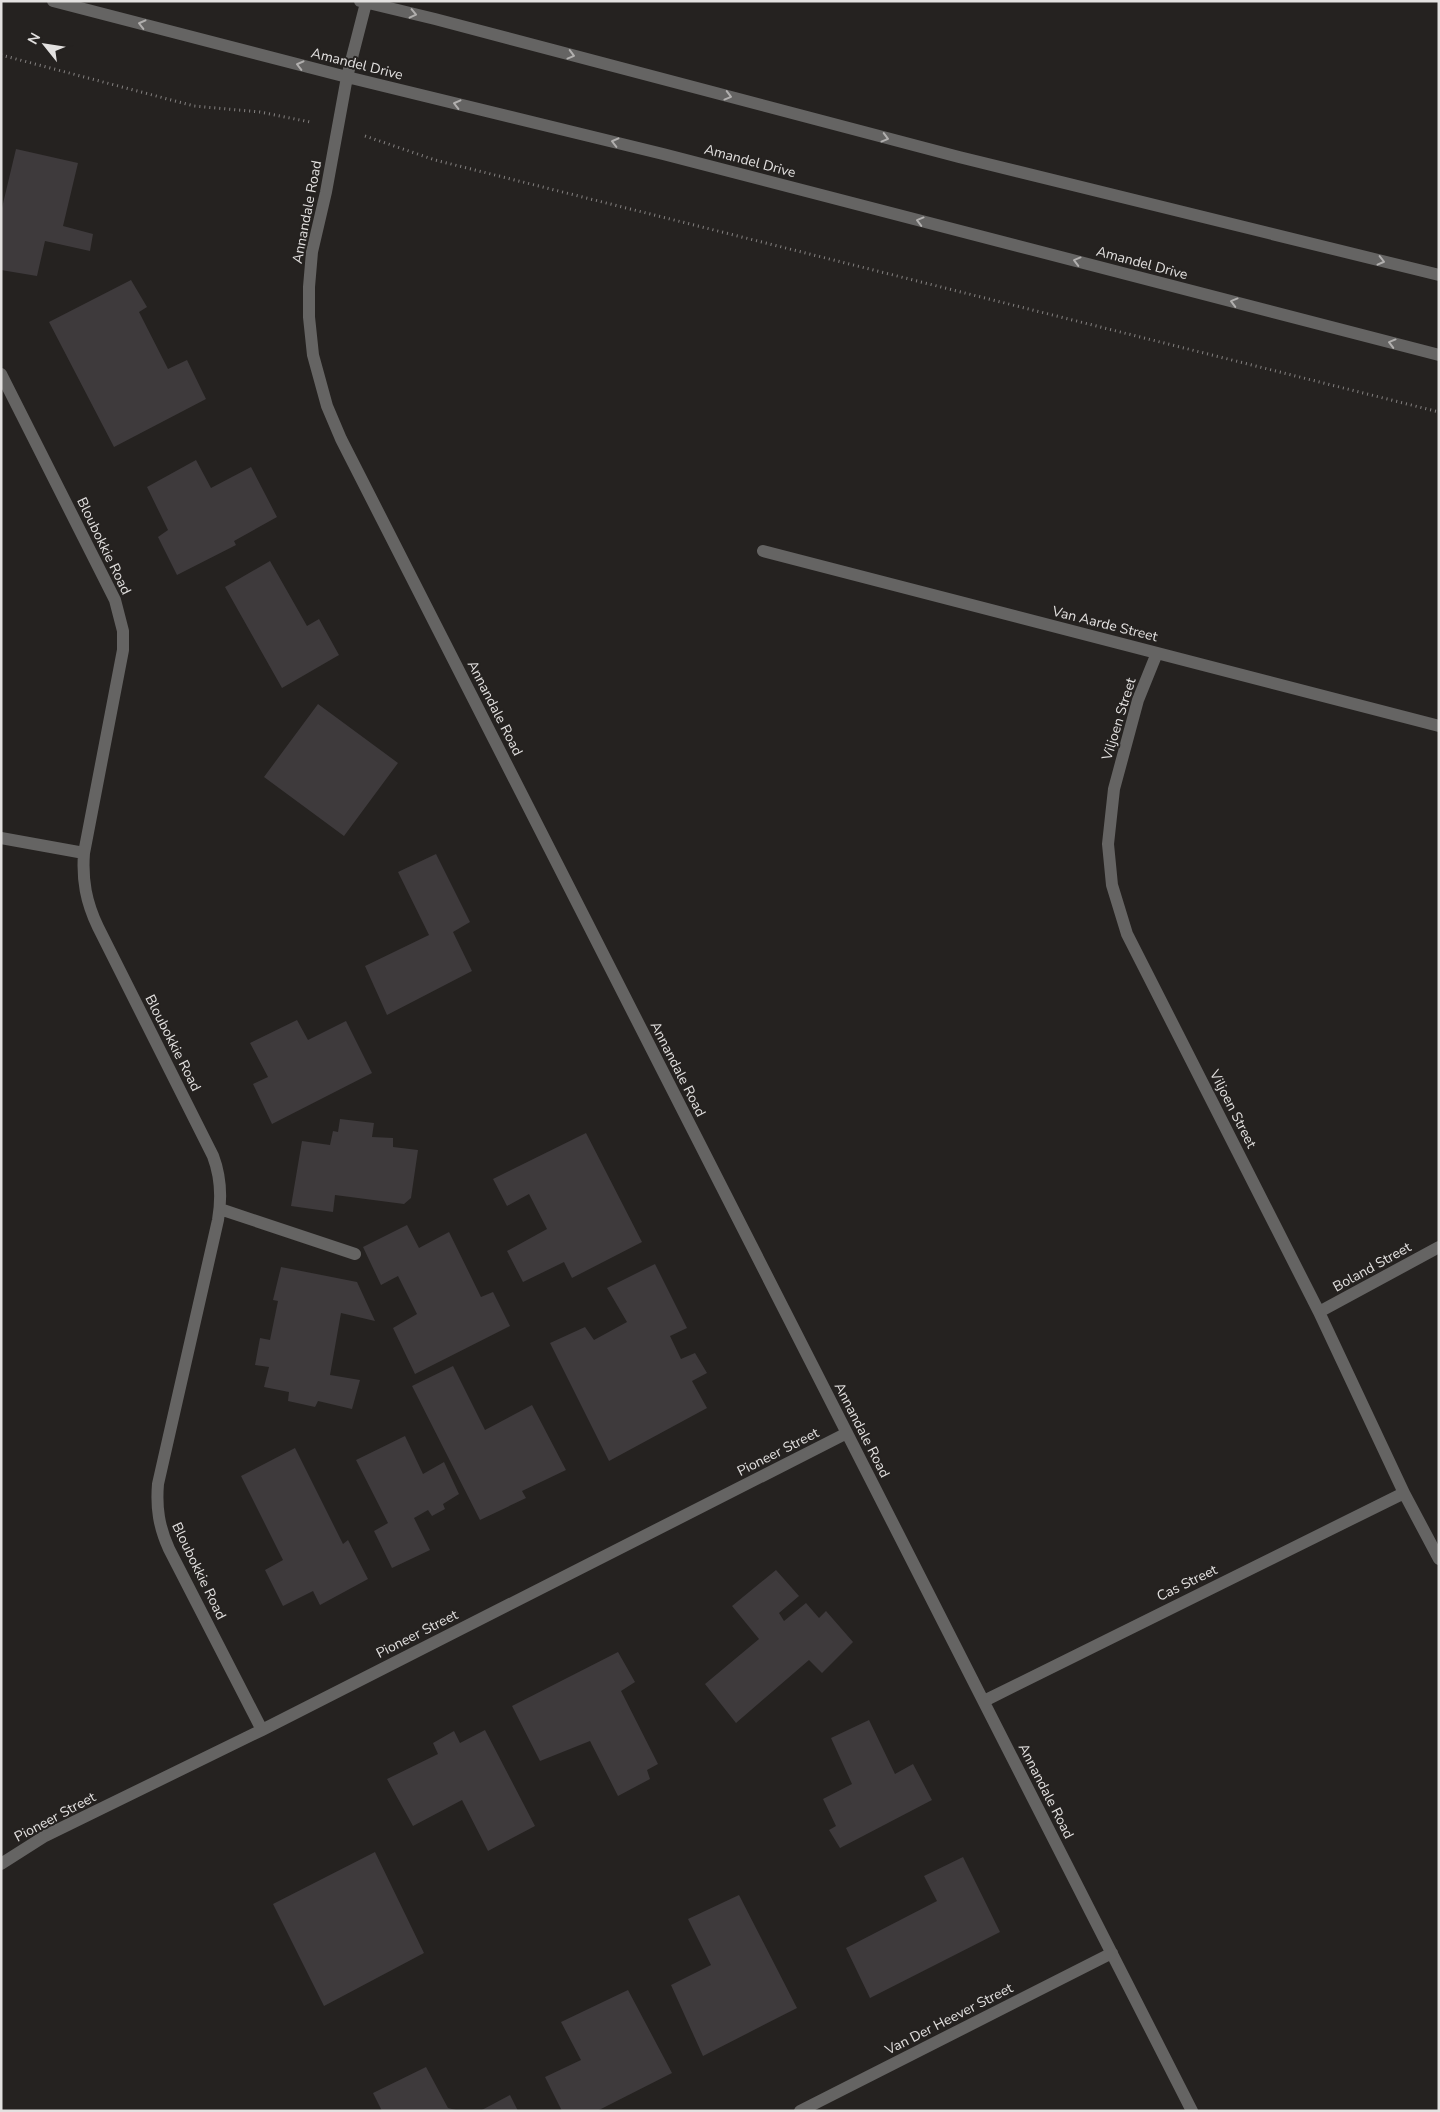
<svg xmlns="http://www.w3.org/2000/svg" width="1440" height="2112" viewBox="0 0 1440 2112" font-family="'Nunito Sans',sans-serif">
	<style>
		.building { fill: #3e3a3c }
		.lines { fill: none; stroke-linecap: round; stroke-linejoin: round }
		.path { stroke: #858281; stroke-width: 3; stroke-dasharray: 1 4; stroke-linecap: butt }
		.minor { stroke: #656463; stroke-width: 12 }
		.oneway { stroke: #b1afae }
		.labels { text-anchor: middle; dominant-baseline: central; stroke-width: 4; stroke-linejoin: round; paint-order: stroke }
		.street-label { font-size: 14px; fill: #e3e1e0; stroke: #252220 }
	</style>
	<rect width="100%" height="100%" fill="#252220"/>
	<path class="building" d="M16 149 78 163 63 226 93 234 90 251 45 241 37 276 1 270V212Z
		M131 280 147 307 139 312 168 369 187 360 206 399 114 447 49 322Z
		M196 460 211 488 251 467 277 517 234 541 236 545 177 575 158 537 168 530 147 487Z
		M270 561 307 626 319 619 339 655 282 688 225 587Z
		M318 704 398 763 344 836 264 777Z
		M436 854 470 922 453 932 472 971 387 1015 365 966 429 935 398 872Z
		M297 1020 308 1040 346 1021 372 1073 272 1124 253 1084 268 1077 250 1043Z
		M340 1119 374 1123 372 1137 393 1138V1147L418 1150 411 1198 404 1204 335 1195 333 1212 291 1206 302 1141 330 1145 333 1131 338 1132Z
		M586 1133 642 1242 572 1278 564 1262 523 1282 507 1251 547 1229 529 1194 507 1206 493 1179Z
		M407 1225 419 1248 449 1232 481 1297 493 1292 510 1326 415 1374 393 1328 417 1314 398 1276 381 1285 363 1247Z
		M655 1264 687 1328 670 1336 681 1359 695 1353 707 1373 692 1381 707 1408 609 1461 550 1343 585 1327 594 1340 627 1322 607 1288Z
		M281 1267 357 1282 375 1321 341 1313 330 1375 360 1380 352 1409 318 1401 315 1407 288 1401 289 1392 264 1387 269 1367 255 1365 260 1338 270 1340 278 1301 273 1300Z
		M453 1366 485 1430 532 1405 566 1470 522 1491 526 1498 480 1520 412 1386Z
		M405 1436 423 1474 444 1462 459 1494 443 1504 445 1509 432 1516 428 1510 414 1518 430 1550 392 1568 374 1531 388 1523 356 1460Z
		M295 1448 343 1544 348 1540 368 1579 320 1605 313 1591 283 1606 265 1570 283 1560 241 1476Z
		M776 1570 799 1596 779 1613 784 1621 806 1603 819 1618 826 1611 853 1642 822 1673 809 1660 736 1723 705 1684 759 1639 732 1606Z
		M618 1652 635 1682 621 1691 658 1764 647 1770 650 1779 618 1796 590 1741 540 1761 512 1706Z
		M869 1720 895 1774 913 1764 932 1800 840 1848 829 1830 836 1826 823 1799 852 1784 831 1738Z
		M485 1730 535 1826 488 1851 462 1800 413 1826 387 1779 438 1754 433 1743 454 1731 460 1743Z
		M375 1852 424 1953 324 2006 273 1904Z
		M963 1857 1000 1932 870 1998 846 1948 937 1901 924 1876Z
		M739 1895 797 2008 703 2056 671 1985 711 1965 688 1919Z
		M628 1990 672 2073 597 2111H562L545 2077 581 2060 561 2022Z
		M426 2067 448 2108 460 2111H382L373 2093Z
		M510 2095 518 2111H480Z"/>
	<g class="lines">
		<path class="path" d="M1 55 194 106 260 112 310 122
			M365 136 435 160 1439 412"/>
		<path class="minor" d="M53 1 347 77 663 154 1439 355
			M360 1 435 19 959 157 1439 275
			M366 3 347 77 326 192 312 252 309 287V317L313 355 327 406 341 439 1192 2111
			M1 374 115 600 123 631V650L84 853C82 880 86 902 98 927L213 1156C221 1177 222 1197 218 1220L158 1484C156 1508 159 1527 169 1549L262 1730
			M763 551 1439 726
			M1157 653 1138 700 1114 789 1108 844 1112 885 1127 934 1319 1312 1404 1493 1439 1559
			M1 838 84 853
			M220 1209 355 1254
			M1319 1312 1439 1247
			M984 1701 1404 1493
			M1 1864 45 1836 262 1730 847 1433
			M800 2111 1112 1953"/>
	</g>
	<defs><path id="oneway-chevron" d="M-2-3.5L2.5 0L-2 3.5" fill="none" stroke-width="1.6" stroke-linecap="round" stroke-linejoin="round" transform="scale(1.25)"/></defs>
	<g class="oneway">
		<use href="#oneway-chevron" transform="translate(413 14) rotate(13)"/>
		<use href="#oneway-chevron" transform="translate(142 24) rotate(-166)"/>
		<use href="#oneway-chevron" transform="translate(571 55) rotate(15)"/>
		<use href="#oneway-chevron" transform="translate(300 65) rotate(-166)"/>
		<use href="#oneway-chevron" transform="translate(728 96) rotate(15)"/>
		<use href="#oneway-chevron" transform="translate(457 104) rotate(-166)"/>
		<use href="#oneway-chevron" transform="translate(885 138) rotate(15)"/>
		<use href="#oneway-chevron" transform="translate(615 142) rotate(-166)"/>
		<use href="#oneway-chevron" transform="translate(920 221) rotate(-165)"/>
		<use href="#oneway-chevron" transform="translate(1077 261) rotate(-165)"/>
		<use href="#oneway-chevron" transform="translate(1381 261) rotate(14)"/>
		<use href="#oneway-chevron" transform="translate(1234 302) rotate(-165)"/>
		<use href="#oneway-chevron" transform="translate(1392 343) rotate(-165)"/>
	</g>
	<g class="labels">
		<g class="street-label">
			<text transform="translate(357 64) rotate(14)">Amandel Drive</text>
			<text transform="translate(750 161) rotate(15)">Amandel Drive</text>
			<text transform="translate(307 212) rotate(-79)">Annandale Road</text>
			<text transform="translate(1142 263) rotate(15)">Amandel Drive</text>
			<text transform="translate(104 546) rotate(64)">Bloubokkie Road</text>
			<text transform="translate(1105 624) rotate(14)">Van Aarde Street</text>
			<text transform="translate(495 708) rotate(63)">Annandale Road</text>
			<text transform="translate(1119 719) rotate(-73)">Viljoen Street</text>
			<text transform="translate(173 1043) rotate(63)">Bloubokkie Road</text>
			<text transform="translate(678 1069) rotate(63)">Annandale Road</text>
			<text transform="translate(1233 1109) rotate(63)">Viljoen Street</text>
			<text transform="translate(1372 1267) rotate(-29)">Boland Street</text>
			<text transform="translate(862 1430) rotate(63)">Annandale Road</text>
			<text transform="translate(778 1452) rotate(-27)">Pioneer Street</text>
			<text transform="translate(199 1571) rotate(64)">Bloubokkie Road</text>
			<text transform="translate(1187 1583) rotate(-26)">Cas Street</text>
			<text transform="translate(417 1634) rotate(-27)">Pioneer Street</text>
			<text transform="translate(1046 1791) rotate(63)">Annandale Road</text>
			<text transform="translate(55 1817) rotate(-28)">Pioneer Street</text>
			<text transform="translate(949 2019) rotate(-27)">Van Der Heever Street</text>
		</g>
	</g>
	<rect width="1440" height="2112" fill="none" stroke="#e3e1e0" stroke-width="5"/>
	<g transform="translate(45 45) rotate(300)" stroke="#252220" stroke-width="4" paint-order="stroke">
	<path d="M0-4L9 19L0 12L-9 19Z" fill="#e3e1e0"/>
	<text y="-8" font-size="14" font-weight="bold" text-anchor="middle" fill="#e3e1e0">N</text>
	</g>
</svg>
